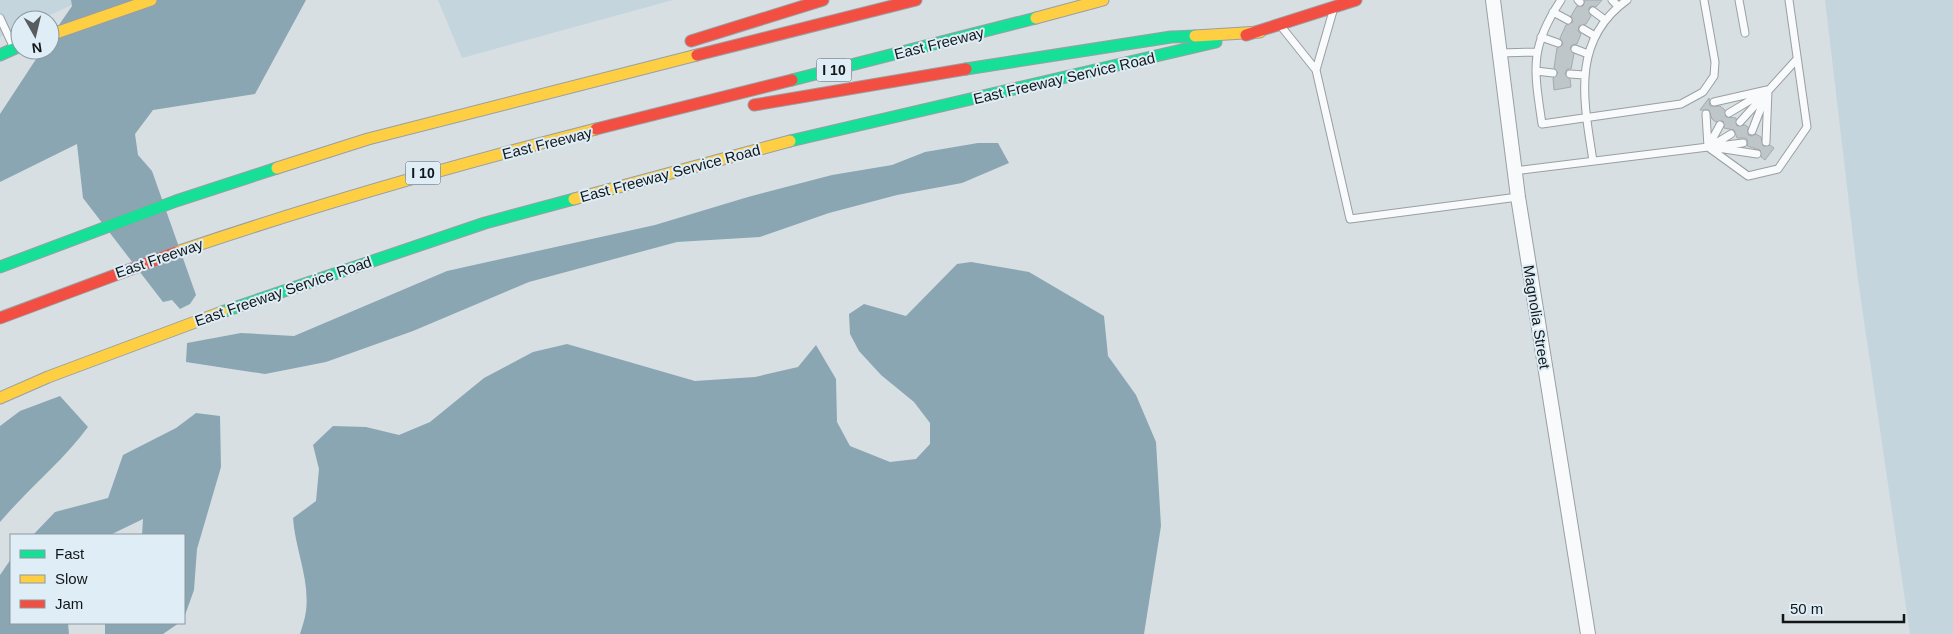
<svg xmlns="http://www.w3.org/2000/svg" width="1953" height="634" viewBox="0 0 1953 634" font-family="Helvetica,sans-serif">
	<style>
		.built { fill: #c5d5dd }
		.water { fill: #8aa6b3 }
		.building { fill: #bfc6c9; stroke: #a4aaad }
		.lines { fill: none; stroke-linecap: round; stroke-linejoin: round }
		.lane-casing { stroke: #999fa2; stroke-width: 9 }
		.street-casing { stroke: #999fa2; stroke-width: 16 }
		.fast-casing { stroke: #999fa2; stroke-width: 13 }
		.slow-casing { stroke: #999fa2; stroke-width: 13 }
		.jam-casing { stroke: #999fa2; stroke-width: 13 }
		.lane { stroke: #f9fafb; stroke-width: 7 }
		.street { stroke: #f9fafb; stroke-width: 14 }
		.fast { stroke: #16e098; stroke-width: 11 }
		.slow { stroke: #ffcf43; stroke-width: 11 }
		.jam { stroke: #f24e42; stroke-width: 11 }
		.labels { text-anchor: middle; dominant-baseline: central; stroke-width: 4; stroke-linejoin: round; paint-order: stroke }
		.shield { fill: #dfeef6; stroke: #4f575b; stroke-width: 1 }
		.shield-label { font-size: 14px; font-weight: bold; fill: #111619 }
		.street-label { font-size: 15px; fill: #111619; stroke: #dfeef6 }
	</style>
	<rect width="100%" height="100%" fill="#d7dfe3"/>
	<path class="built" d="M0 0H71L72 5 39 20H20V28L0 37Z
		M438 0H673L462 58Z
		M1825 0H1953V634H1910L1858 280Z"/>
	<path class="water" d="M71 0H306L255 94 153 110 135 134 138 155 152 171 196 295 190 304 180 309 172 300 163 302 83 198 77 144 0 182V114L42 50H50V38L72 6Z
		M978 143H998L1009 163 962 183 897 195 829 213 760 237 677 242 529 282 413 331 326 362 265 374 186 362 187 343 241 333 294 336 447 271 655 225 748 197 832 175 892 165 925 152Z
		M971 262 1029 272 1104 316 1108 356 1136 395 1156 442 1161 526 1144 634H300C302 627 305 619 306 611 310 580 295 549 293 518L316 501 319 469 313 445 333 426 366 427 399 435 430 422 484 378 533 352 567 344 695 381 755 377 798 367 816 345 836 379 837 422 850 446 890 462 916 459 930 444V423L914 402 881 375 859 351 850 334 849 314 864 304 906 316 957 264Z
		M60 396 88 427C62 462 28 489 0 522V426L20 411Z
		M196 413 220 416 221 467 197 549 194 590 184 618V535H142L143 519 110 535H33L55 512 108 498 123 455 176 428Z
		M11 559V623H68L69 634H0V575Z
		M105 623H179L163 634H105Z"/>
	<path class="building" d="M1585 0H1602L1596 7 1591 6 1589 8 1591 16 1586 24 1579 26 1578 31 1581 34 1577 44 1572 45 1570 48 1574 54 1571 69H1567L1565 74 1570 79 1571 87 1554 90 1553 78 1558 73 1554 68 1557 48 1563 44 1560 38 1566 25 1573 22 1571 16 1577 6H1583Z
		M1709 98 1710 106H1720L1725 110 1726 117 1736 118 1737 126 1745 125 1748 127V135L1752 136 1756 134 1761 137 1763 146 1770 145 1774 148 1765 160 1761 157 1760 150 1747 146 1748 142 1746 138H1737L1734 130 1724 128 1723 121 1716 122 1712 119 1709 110H1700Z"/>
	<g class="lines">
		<defs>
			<path id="lane" d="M1561 0C1529 48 1534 69 1542 124L1681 104 1703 92 1714 76 1715 62 1704 0
				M1578 0 1580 2
				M1612 0 1618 6
				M1739 0 1745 33
				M1333 11 1316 70 1350 219 1518 197
				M1593 11 1605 20
				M1553 12 1568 20
				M0 18 14 48
				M1280 25 1316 70
				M1583 29 1595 36
				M1541 37 1558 43
				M1575 49 1588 54
				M1500 53 1536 52
				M1536 71 1553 73
				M1570 74 1584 75
				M1714 102 1767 90
				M1729 113 1761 94
				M1706 114 1708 147
				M1740 122 1797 59
				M1752 131 1766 95
				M1766 142 1768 90
				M1711 146 1731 134
				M1718 146 1743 143
				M1708 147 1720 125
				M1711 147 1757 154
				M1593 161C1584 102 1570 41 1627 0
				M1514 171 1708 147 1748 176 1778 169 1807 127 1789 0"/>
			<path id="street" d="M1493 0 1518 197 1588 634"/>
			<path id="fast" d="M0 55 20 46
				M966 69 1171 37 1195 36
				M792 80 1036 18
				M790 141 1216 42
				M0 267 176 201 277 168
				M222 312 485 223 574 199"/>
			<path id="slow" d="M1036 18 1103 0
				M50 35 151 0
				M1195 36 1260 32
				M277 168 368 139 697 55
				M574 199 790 141
				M177 252C315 205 455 165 596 129
				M0 398 48 377 222 312"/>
			<path id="jam" d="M1246 35 1356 0
				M691 41 823 0
				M697 55 916 0
				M754 105 966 69
				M596 129 792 80
				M0 318 177 252"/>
		</defs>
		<use href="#lane" class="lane-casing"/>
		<use href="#street" class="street-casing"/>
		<use href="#fast" class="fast-casing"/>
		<use href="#slow" class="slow-casing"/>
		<use href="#jam" class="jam-casing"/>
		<use href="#lane" class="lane"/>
		<use href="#street" class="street"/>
		<use href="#fast" class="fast"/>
		<use href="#slow" class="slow"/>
		<use href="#jam" class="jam"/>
	</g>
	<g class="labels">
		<g class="shield">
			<rect x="816.5" y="58.5" width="35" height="23" rx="4"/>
			<rect x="405.5" y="161.5" width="35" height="23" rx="4"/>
		</g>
		<g class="shield-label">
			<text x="834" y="70">I 10</text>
			<text x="423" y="173">I 10</text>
		</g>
		<g class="street-label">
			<text transform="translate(939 43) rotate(-14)">East Freeway</text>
			<text transform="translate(1064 78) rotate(-13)">East Freeway Service Road</text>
			<text transform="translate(547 143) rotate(-14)">East Freeway</text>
			<text transform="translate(670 173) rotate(-15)">East Freeway Service Road</text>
			<text transform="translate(159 258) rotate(-19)">East Freeway</text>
			<text transform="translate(283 291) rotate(-19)">East Freeway Service Road</text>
			<text transform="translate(1537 317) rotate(81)">Magnolia Street</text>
		</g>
	</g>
	<rect x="10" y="534" width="175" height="90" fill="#dfeef6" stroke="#8d989e"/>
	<rect x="20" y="550" width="25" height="8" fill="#16e098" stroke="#8d989e"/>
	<text x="55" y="559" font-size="15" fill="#111619">Fast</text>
	<rect x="20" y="575" width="25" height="8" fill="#ffcf43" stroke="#8d989e"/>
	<text x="55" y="584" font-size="15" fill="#111619">Slow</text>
	<rect x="20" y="600" width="25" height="8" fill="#f24e42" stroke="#8d989e"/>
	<text x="55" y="609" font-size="15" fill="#111619">Jam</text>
	<g transform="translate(35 35) rotate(172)"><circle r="24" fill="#dfeef6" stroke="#8d989e"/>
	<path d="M0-4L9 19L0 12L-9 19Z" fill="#565c60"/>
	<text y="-8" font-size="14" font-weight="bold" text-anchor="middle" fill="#111619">N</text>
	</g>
	<path d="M1783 614v8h121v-8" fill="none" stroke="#111619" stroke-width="2.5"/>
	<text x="1790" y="614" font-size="15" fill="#111619" stroke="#dfeef6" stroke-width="4" paint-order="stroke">50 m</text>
</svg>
